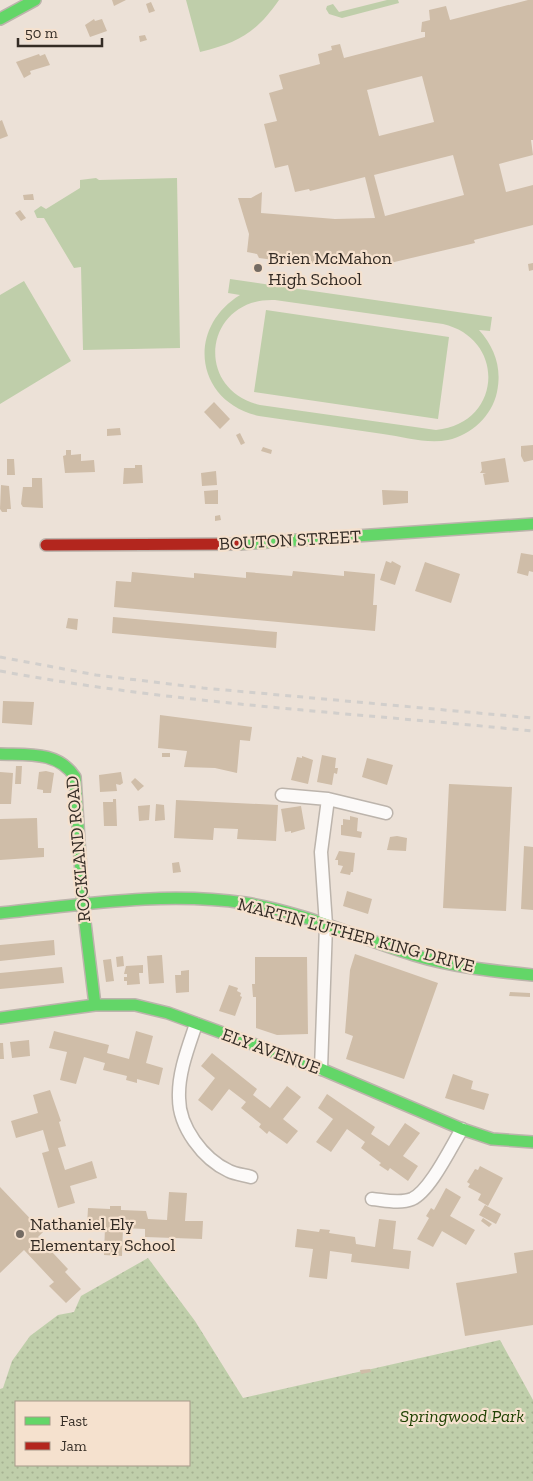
<svg xmlns="http://www.w3.org/2000/svg" width="533" height="1481" viewBox="0 0 533 1481" font-family="'Zilla Slab',serif">
	<style>
		.grass { fill: #bfceaa; fill-rule: evenodd }
		.park { fill: url(#park-dots); fill-rule: evenodd }
		.building { fill: #cfbda8; fill-rule: evenodd }
		.lines { fill: none; stroke-linecap: round; stroke-linejoin: round }
		.street-casing { stroke: #bcb4ac; stroke-width: 15 }
		.fast-casing { stroke: #bcb4ac; stroke-width: 14 }
		.jam-casing { stroke: #bcb4ac; stroke-width: 14 }
		.street { stroke: #fcfaf9; stroke-width: 12 }
		.fast { stroke: #63d668; stroke-width: 11 }
		.jam { stroke: #b3261e; stroke-width: 11 }
		.rail { stroke: #d2cfcc; stroke-width: 3; stroke-dasharray: 6 6; stroke-linecap: butt }
		.poi-dot { fill: #746b63; stroke: #f5e1ce; stroke-width: 2 }
		.labels { text-anchor: middle; dominant-baseline: central; stroke-width: 4.5; stroke-linejoin: round; paint-order: stroke }
		.poi-label { font-size: 18px; fill: #342c25; stroke: #f5e1ce; text-anchor: start }
		.street-label { font-size: 18px; fill: #342c25; stroke: #f5e1ce }
		.park-label { font-size: 18px; font-style: italic; fill: #1f4102; stroke: #f5e1ce }
	</style>
	<defs>
		<pattern id="park-dots" width="8" height="8" patternUnits="userSpaceOnUse" patternTransform="scale(1.25)"><rect width="8" height="8" fill="#bfceaa"/><path d="M2 2h.1M6 6h.1" fill="none" stroke="#a5b192" stroke-width="1.8" stroke-linecap="round"/></pattern>
	</defs>
	<rect width="100%" height="100%" fill="#ece1d7"/>
	<path class="grass" d="M186 0H279C256 33 238 43 200 52Z
		M387 0H398L399 3 342 18 329 14 326 9 327 6 333 4 339 12Z
		M96 178 99 180 177 178 180 348 83 350 81 267 74 268 44 218H37L34 211 41 206 46 209 80 188V180Z
		M230 279 492 317 490 331 479 330C495 348 502 368 497 392 492 416 471 435 448 440 427 444 404 437 383 434 342 428 300 422 259 416 196 402 185 329 240 295L228 293ZM275 300 443 324C507 339 502 424 436 430L260 405C192 389 205 297 275 300Z
		M24 281 71 361 0 404V295Z
		M266 310 449 337 438 419 254 392Z"/>
	<path class="park" d="M148 1258 195 1321 243 1398 500 1340 533 1400V1481H0V1389L3 1388 12 1361 30 1336 58 1315 74 1312 81 1296ZM16 1402H189V1465H16Z"/>
	<path class="building" d="M112 0H126L114 6Z
		M528 0H533V140H531L533 155 499 164 506 192 533 185V225L474 240 475 243 386 264 338 265 304 263V264L259 258 257 254 247 252 249 234 238 198H251L262 192 261 213 335 219 375 218 365 177 310 191 309 189 295 192 288 165 275 168 264 124 277 121 269 93 283 89 279 75 320 64 318 54 332 50 331 46 340 44 344 58 425 37V32H421L422 22 430 20 429 10 446 6 450 20ZM422 76 434 122 379 136 367 90ZM453 155 464 195 385 216 374 175Z
		M151 2 155 11 149 13 146 4Z
		M94 19 95 21 102 19 107 31 90 37 85 25Z
		M145 35 147 40 140 42 139 36Z
		M39 54 40 56 45 54 50 65 30 71 31 74 24 78 16 62Z
		M2 120 8 136 0 139V121Z
		M33 194 34 200H24L23 195Z
		M20 210 26 218 21 221 15 213Z
		M533 263V270L529 271 528 264Z
		M214 402 230 419 220 429 204 412Z
		M120 428 121 435 107 436V429Z
		M240 433 245 443 241 445 236 435Z
		M533 445V460L524 462 521 456V446Z
		M263 447 272 450 271 454 261 451Z
		M66 450H71V455L81 454V461L94 460 95 472 65 473 63 456 66 455Z
		M505 458 509 482 485 485 483 474 486 473H480L482 470 481 462Z
		M7 459H14L15 475H7Z
		M135 465H142L143 483 123 484 124 468H135Z
		M216 471 217 485 202 486 201 473Z
		M32 478H42L43 508 23 507 21 504 23 487H32Z
		M1 485 9 486 11 509H7V512H2L0 509Z
		M218 490V504H205L204 491Z
		M382 490 408 491V503L383 505Z
		M220 515 221 520 215 521V516Z
		M521 553 533 555V572L529 571 528 576 517 573Z
		M386 561 391 563 392 561 401 566 395 585 380 580Z
		M425 562 460 574 451 603 415 591Z
		M293 571 344 576V571L375 574 373 605H377L375 631 114 607 116 581 131 582 132 572 194 578V573L246 578V572L292 576Z
		M113 617 277 632 276 648 112 633Z
		M68 618 78 619 77 630 66 628Z
		M3 701 34 702 32 725 2 723Z
		M160 715 252 727 250 741 240 740 237 773 215 768 184 767 187 751 158 748Z
		M162 753H170V757H162Z
		M322 755 336 758 335 768H338L337 774 334 773 332 785 317 782Z
		M302 756 313 760 308 784 291 780 297 757 302 758Z
		M367 758 393 765 387 785 362 777Z
		M16 766H22L21 784H15Z
		M46 771 54 773 51 793H43V790L37 789 39 772Z
		M0 772 13 773 11 804H0Z
		M121 772 123 783 120 785 116 784 117 791 100 792 99 775Z
		M135 778 144 786 138 791 131 782Z
		M449 784 512 787 506 911 443 908Z
		M113 799H116L117 826H104L103 802H113Z
		M176 800 278 805 276 841 237 839 238 829 214 828 213 840 174 838Z
		M156 804 164 805 165 820 155 821Z
		M150 805 149 820 139 821 138 806Z
		M301 806 305 829 291 833V831L285 832 281 809Z
		M350 816 358 818 357 831 362 832 361 838 341 835V825H343V819L350 820Z
		M37 818 38 848H44V857L0 860V819Z
		M397 836 407 838 406 851 387 850 390 837Z
		M524 846 533 847V910L521 909Z
		M339 851 355 853 353 872H351L350 875 340 873 343 866 338 865V860H335Z
		M179 862 181 872 173 873 172 863Z
		M347 891 372 899 368 914 343 906Z
		M54 940 55 955 0 961V945Z
		M355 954 438 983 404 1079 346 1059 353 1036 345 1033 350 970Z
		M162 955 164 983 149 984 147 956Z
		M123 956 124 966 117 967 116 957Z
		M255 957H307L308 1034 277 1035 256 1028V997H253L252 984H255Z
		M111 959 114 981 106 982 103 960Z
		M143 965V973H139L140 984 127 985V981H124V977H127V974H124L126 966Z
		M62 967 64 983 0 989V973Z
		M189 970V992L176 993 175 975H181V971Z
		M229 985 238 988 237 991 241 993 240 996 242 997 235 1016 219 1011Z
		M510 992 530 993V997L509 996Z
		M54 1031 109 1045 107 1053 129 1059 136 1031 153 1036 146 1063 163 1068 159 1085 137 1079V1083L126 1080 127 1076 103 1070 105 1063 84 1057 76 1084 60 1080 67 1052 49 1048Z
		M29 1040 30 1056 12 1058 10 1042Z
		M0 1043H3L4 1059H0Z
		M212 1053 257 1089 253 1095 270 1108 287 1086 301 1097 283 1119 298 1131 287 1144 269 1131 267 1134 259 1127 261 1124 241 1108 246 1102 229 1089 212 1111 198 1100 215 1078 201 1066Z
		M453 1074 473 1081 471 1089 489 1094 484 1110 445 1098Z
		M50 1090 61 1121 59 1122 66 1146 58 1148 65 1170 92 1161 97 1178 70 1186 75 1203 58 1208 42 1153 49 1151 43 1130 16 1138 11 1121 38 1113 33 1095Z
		M327 1094 375 1127 371 1134 389 1146 405 1123 420 1133 403 1156 418 1166 408 1181 390 1168 388 1171 379 1165 381 1163 361 1148 365 1142 347 1129 331 1152 316 1142 333 1119 318 1108Z
		M480 1166 503 1178 488 1206 478 1200 481 1194 468 1187 470 1184 467 1182 475 1169 478 1170Z
		M0 1187 43 1232 38 1237 68 1269 65 1272 81 1289 66 1303 49 1286 54 1282 24 1250 0 1273Z
		M446 1188 461 1197 450 1216 475 1230 466 1245 442 1231 433 1247 417 1239 429 1218 426 1216 431 1208 434 1210Z
		M169 1192 187 1193 185 1221H203L202 1239 145 1237V1229L123 1228 122 1256 104 1255 105 1227 87 1226 88 1208 110 1209V1206H121V1210L146 1211 148 1219 167 1220Z
		M485 1205 501 1214 496 1224 479 1215Z
		M483 1218 492 1224 489 1227 481 1221Z
		M379 1219 396 1221 393 1249 411 1251 409 1269 351 1262 352 1254 330 1251 327 1279 309 1277 313 1249 295 1247 297 1229 319 1232 320 1229 330 1230 329 1233 355 1237 356 1244 375 1247Z
		M533 1250V1325L465 1336 456 1283 517 1273 514 1253Z
		M370 1369 371 1372 361 1374 360 1370Z"/>
	<g class="lines">
		<defs>
			<path id="street" d="M282 795 328 799 386 813
				M196 1024C188 1048 178 1073 179 1098 179 1127 203 1159 229 1171 235 1174 244 1175 251 1177
				M321 1069 326 925 321 852 328 799
				M372 1199C384 1200 400 1204 412 1199 430 1191 451 1147 462 1129"/>
			<path id="fast" d="M0 19 35 0
				M239 544 533 524
				M0 754C28 755 58 751 75 777L83 906 95 1005
				M0 913C81 905 163 891 245 903 303 912 358 938 414 955 453 967 493 971 533 975
				M0 1018 95 1005H135L168 1013 321 1069 462 1129 492 1139 533 1142"/>
			<path id="jam" d="M46 545 239 544"/>
		</defs>
		<use href="#street" class="street-casing"/>
		<use href="#fast" class="fast-casing"/>
		<use href="#jam" class="jam-casing"/>
		<use href="#street" class="street"/>
		<use href="#fast" class="fast"/>
		<use href="#jam" class="jam"/>
		<path class="rail" d="M0 657 96 675 203 688 533 718
			M0 671C177 704 355 713 533 731"/>
	</g>
	<g class="poi-dot">
		<circle cx="258" cy="268" r="5"/>
		<circle cx="20" cy="1234" r="5"/>
	</g>
	<g class="labels">
		<g class="poi-label">
			<text x="268" y="258">Brien McMahon<tspan x="268" dy="21">High School</tspan></text>
			<text x="30" y="1224">Nathaniel Ely<tspan x="30" dy="21">Elementary School</tspan></text>
		</g>
		<g class="street-label">
			<text transform="translate(290 540) rotate(-3)">BOUTON STREET</text>
			<text transform="translate(78 849) rotate(-95)">ROCKLAND ROAD</text>
			<text transform="translate(356 935) rotate(15)">MARTIN LUTHER KING DRIVE</text>
			<text transform="translate(271 1051) rotate(20)">ELY AVENUE</text>
		</g>
		<g class="park-label">
			<text x="462" y="1416">Springwood Park</text>
		</g>
	</g>
	<rect x="15" y="1401" width="175" height="65" fill="#f5e1ce" stroke="#a8998a"/>
	<rect x="25" y="1417" width="25" height="8" fill="#63d668" stroke="#a8998a"/>
	<text x="60" y="1426" font-size="15" fill="#342c25">Fast</text>
	<rect x="25" y="1442" width="25" height="8" fill="#b3261e" stroke="#a8998a"/>
	<text x="60" y="1451" font-size="15" fill="#342c25">Jam</text>
	<path d="M18 38v8h84v-8" fill="none" stroke="#342c25" stroke-width="2.5"/>
	<text x="25" y="38" font-size="15" fill="#342c25" stroke="#f5e1ce" stroke-width="4" paint-order="stroke">50 m</text>
</svg>
